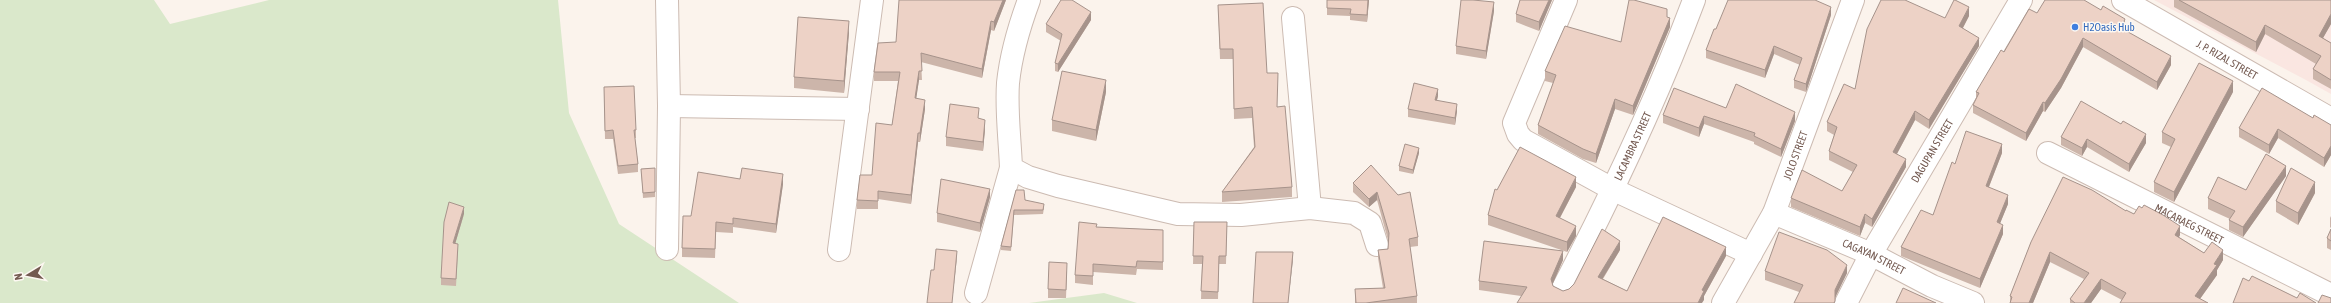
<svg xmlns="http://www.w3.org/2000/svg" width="2331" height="303" viewBox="0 0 2331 303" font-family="'Asap Condensed',sans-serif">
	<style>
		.commercial { fill: #fae6e1 }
		.green { fill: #dae8cb }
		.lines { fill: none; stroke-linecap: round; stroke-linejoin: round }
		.minor-casing { stroke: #ccbbb2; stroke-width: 24 }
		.minor { stroke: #fff; stroke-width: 22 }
		.wall { fill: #ccb5aa }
		.shaded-wall { fill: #a6938b }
		.building { fill: #edd2c6; stroke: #a6938b }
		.shop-dot { fill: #3f7fe0; stroke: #fdf8f2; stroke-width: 1.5 }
		.labels { text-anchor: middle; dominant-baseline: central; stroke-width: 3; stroke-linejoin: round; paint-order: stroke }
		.shop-label { font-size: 11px; fill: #366cbe; stroke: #fdf8f2; text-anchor: start }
		.street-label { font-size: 11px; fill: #745a51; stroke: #fdf8f2 }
	</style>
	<rect width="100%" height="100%" fill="#fbf3ec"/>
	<path class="commercial" d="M2154 0H2331V94L2306 80Z"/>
	<path class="green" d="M0 0H154L170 24 269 0H558L569 113 619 224 739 303H0Z
		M1104 293 1137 303H1029Z"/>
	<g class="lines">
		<defs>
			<g id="minor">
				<path d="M667 0 669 106 667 249"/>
				<path d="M1029 0C1019 27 1011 54 1008 83 1006 111 1010 140 1011 168L1028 177 1058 186 1178 214 1241 215 1310 208 1354 213 1370 223 1377 245"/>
				<path d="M1566 0 1514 123 1518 134 1523 140 1614 190 1751 254"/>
				<path id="s1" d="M2123 0 2331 119"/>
				<path d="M1293 18 1310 208"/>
				<path d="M669 106 858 109"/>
				<path id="s2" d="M2048 153 2331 295"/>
				<path id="s3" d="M1774 213 1871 254 1932 286 1973 303"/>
				<path d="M839 250 872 0"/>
				<path id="s4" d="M1563 288C1612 194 1657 99 1694 0"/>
				<path d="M976 293 1011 168"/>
				<path id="s5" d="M1723 303 1774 213 1853 0"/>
				<path id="s6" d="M1846 303 1871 254 2021 0"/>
			</g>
		</defs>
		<use href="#minor" class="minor-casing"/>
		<use href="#minor" class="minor"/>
	</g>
	<path class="wall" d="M1006 0 994 31 991 30 982 78 921 62 922 80H919L916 98 925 109 920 142H918L911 204 878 199V209H857V200L872 175 892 125 898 81H874V72L896 42Z
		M1327 0H1369L1367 22 1350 20V16L1327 15Z
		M1552 0 1539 31 1516 22V14Z
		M2174 0H2331V24L2323 38 2331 43V89L2313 79V69L2316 64 2265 34 2256 52 2174 7Z
		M1218 5 1267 73 1277 107 1292 187V197L1222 202V192L1254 147 1252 118 1234 119 1233 59H1220Z
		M1494 11 1486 59 1456 54V46Z
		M2037 13 2125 28 2124 30 2171 65 2157 90 2083 47 2061 88 2045 112 2043 111 2026 141 1973 113V105L1976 98V92L2004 52Z
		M1831 15 1806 92 1794 88V80L1800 65 1774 54 1765 78 1706 58V50L1716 29Z
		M1969 16 1963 28 1979 46 1929 129 1915 120 1897 154 1906 167 1872 227 1865 223 1860 236 1791 207V198L1842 191 1853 172 1829 160V151L1834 135 1827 131V122L1855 89 1945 18Z
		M1667 17 1670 27 1633 115 1615 109 1596 163 1583 159 1538 134V125L1553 83 1545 81V71L1621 42Z
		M1091 20 1058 72 1055 71V63L1061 41 1046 32V24Z
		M849 32 844 93 794 88V77Z
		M604 87 636 130V138H635L638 164V172L618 174 613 139H605Z
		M1106 92 1096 141 1052 131V120Z
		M2233 92 2174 202 2154 192V182L2171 147 2162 143V132Z
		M1438 96 1437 100 1457 111 1455 125 1408 117V109Z
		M1726 108 1795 121 1781 157 1754 144V142L1704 124 1699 137 1663 123V115Z
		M979 118 985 129 983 151 946 146V137Z
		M2313 118 2331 125V155L2324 167 2278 138 2269 154 2239 137V128Z
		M2061 137 2146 143 2129 172 2087 147 2082 156 2061 145Z
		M1419 153 1413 174 1399 171V166Z
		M2002 153 1989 187 2008 204 2000 223 2003 234 1980 288 1901 256V247L1933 215 1955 164Z
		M1371 165 1418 237V246L1410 247 1417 296V303H1355V289L1383 288 1378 258V250L1388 249V240L1377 200 1369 207 1353 192V183Z
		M655 168V197L643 198 641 169Z
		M2286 176 2243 237 2229 230V220L2230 219 2208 209V198L2246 190Z
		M740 179 783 184 776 233 733 227V233L716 232 715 258 682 257V248Z
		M1576 187 1560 218 1576 236 1567 252 1488 225V215L1497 190Z
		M1016 190 1025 200 1044 208 1043 214 1014 215 1011 251 1001 250V246Z
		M2315 193 2298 225 2276 212V201Z
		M990 197 980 232 937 222V213Z
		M2126 211 2134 214 2180 235 2179 237 2204 253 2223 260 2217 270V275L2200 299 2122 300 2101 289 2091 303H2070V299L2084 279 2050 262 2033 303H2010V296L2031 242Z
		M464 214 455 244 458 251 456 286 441 285V278Z
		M2331 216V228L2330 227V218Z
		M1194 222H1227L1226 264H1219L1218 299H1201L1202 264H1193Z
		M1097 227 1163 230V270L1137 269 1136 275 1093 272V285L1075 283V275Z
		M2331 229V250L2327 248V238Z
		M1620 250 1603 279 1627 291 1726 256 1704 296V300L1521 296 1479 290V281L1563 260 1552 284 1553 286 1563 291 1569 289Z
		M1067 271 1066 298H1048V289Z
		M1765 271 1847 273 1835 297V303L1799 292 1765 280Z"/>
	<path class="shaded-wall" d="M1003 0H1006L994 31V22Z
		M1368 0H1369L1367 22V15Z
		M1549 0H1552L1539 31V22Z
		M1494 2V11L1486 59V51Z
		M1831 7V15L1806 92V84Z
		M1969 7V16L1959 35V26Z
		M1667 9V19L1670 18V27L1633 115V106L1667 17Z
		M1091 12V20L1058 72V64Z
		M2331 14V24L2319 45V36Z
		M2125 19V28L2121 36V28Z
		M849 21V32L844 93V81Z
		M991 21V30L982 78V69Z
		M2265 25V34L2256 52V42Z
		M1979 38V46L1929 129V120Z
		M2083 38V47L2061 88 2045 112V103Z
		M1774 46V54L1765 78V70Z
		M2171 56V65L2157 90V82Z
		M919 71V80L915 107V98Z
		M1106 80V92L1096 141V130Z
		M2233 81V92L2174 202V192Z
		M1438 89V96L1435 107V100Z
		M1615 99V109L1596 163V154Z
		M925 100V109L920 142V133Z
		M2043 102V111L2026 141V133Z
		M1457 104V111L1455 125V118Z
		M1915 111V120L1893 161V152Z
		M1795 112V121L1781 157V149Z
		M1704 116V124L1699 137V128Z
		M985 120V129L983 151V142Z
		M2278 129V138L2269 154V145Z
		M918 133V142L911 204V195Z
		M2146 134V143L2129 172V164Z
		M2087 139V147L2082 156V148Z
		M2002 144V153L1986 194V186Z
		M2331 146V155L2324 167V158Z
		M1419 148V153L1413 174V170Z
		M1906 159V167L1872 227V219Z
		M2286 166V176L2243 237V227Z
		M783 174V184L776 233V224Z
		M1576 177V187L1556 225V216Z
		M2315 182V193L2298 225V213Z
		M990 189V197L980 232V223Z
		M1377 192V200L1369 207V199Z
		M2008 195V204L1997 231V222Z
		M464 207V214L453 251V243Z
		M1865 214V223L1860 236V227Z
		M2003 225V234L1980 288V279Z
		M1576 226V236L1567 252V242Z
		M2180 226V235L2175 244V235Z
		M1620 241V250L1598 286V277Z
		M1726 247V256L1704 296V300L1702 303H1698L1702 290Z
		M2223 250V260L2217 270V275L2197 303 2195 296 2214 264Z
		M957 251V257L952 303Z
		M1563 251V260L1551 288V279Z
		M1293 252V260L1288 303Z
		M2050 252V262L2033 303H2029Z
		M1847 265V273L1835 298V290Z
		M2101 279V289L2091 303H2084Z"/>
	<path class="building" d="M899 0H1003L994 22 991 21 982 69 921 53 922 71H919L915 98 925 100 920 133H918L911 195 878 191V201L857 200 860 175H872L876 123 892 125 900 72H874L878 43 896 42Z
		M1061 0H1072L1091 12 1058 64 1055 63 1062 34 1046 24Z
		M1327 0H1368L1367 15 1350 14 1351 9 1327 8Z
		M1461 0H1473L1494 2 1486 51 1456 46Z
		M1520 0H1549L1539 22 1516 14Z
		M1629 0H1634L1667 9V17L1670 18 1633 106 1615 99 1596 154 1583 149 1538 125 1556 75 1545 71 1565 26 1621 42Z
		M1728 0H1815L1831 7 1806 84 1794 80 1802 58 1774 46 1765 70 1706 50 1714 29H1716Z
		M1881 0H1905L1945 18 1954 0H1955L1969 7 1959 26 1979 38 1929 120 1915 111 1893 152 1906 159 1872 219 1865 214 1860 227 1791 198 1802 170 1842 191 1857 165 1829 151 1837 127 1827 122 1844 84 1855 89 1867 29Z
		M2045 0H2084L2101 10 2103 6 2125 19 2121 28 2171 56 2157 82 2083 38 2061 79 2045 103 2043 102 2026 133 1973 105 1979 93 1976 92 2001 50 2004 52 2029 9 2037 13Z
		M2179 0H2331V14L2319 36 2331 43V80L2313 69 2321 56 2265 25 2256 42Z
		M1263 3 1267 73H1278L1277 107 1285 106 1292 187 1222 192 1255 147 1252 107 1234 109 1233 49H1220L1218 5Z
		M798 17 849 21 844 81 794 77Z
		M2199 63 2233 81 2174 192 2154 182 2175 139 2162 132Z
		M1062 71 1106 80 1096 130 1052 120Z
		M1414 83 1438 89 1435 100 1457 104 1455 118 1408 109Z
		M1736 84 1795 112 1781 149 1754 136 1755 133 1704 116 1699 128 1663 115 1674 88 1726 108Z
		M634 86 636 130H634L638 164 618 166 613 130 605 131 604 87Z
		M2262 88 2313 118 2314 115 2331 125V146L2324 158 2278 129 2269 145 2239 128Z
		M2081 101 2121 124 2123 121 2146 134 2129 164 2087 139 2082 148 2061 137Z
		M950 104 979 108 978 118 985 120 983 142 946 137Z
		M1966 131 2002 144 1986 186 2008 195 1997 222 2003 225 1980 279 1901 247 1921 210 1933 215 1952 162 1955 164Z
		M1405 144 1419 148 1413 170 1399 166Z
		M1520 147 1576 177 1556 216 1576 226 1567 242 1488 215 1495 189 1497 190Z
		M2266 154 2286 166 2243 227 2229 220 2235 211 2208 198 2218 177 2246 190Z
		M1371 165 1398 195 1410 192 1418 237 1409 239 1417 296 1366 303H1356L1355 289 1385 288 1378 250 1388 249 1389 233 1377 192 1369 199 1353 183Z
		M655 168V192L643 193 641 169Z
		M742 168 783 174 776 224 733 218V224L716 222 715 249 682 248 683 216H691L698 172 740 179Z
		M2291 168 2315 182 2298 213 2276 201Z
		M2063 177 2092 190 2126 211V210L2134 214 2139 206 2142 208 2144 205 2163 215 2180 226 2175 235 2204 253 2212 242 2223 250 2214 264 2217 265 2195 296 2208 303H2120L2126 293 2101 279 2084 303H2075L2070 299 2089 273 2050 252 2029 303H2010L2012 297 2010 296 2031 242Z
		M941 179 990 189 980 223 937 213Z
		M1016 190H1024L1025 200 1044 204 1043 210H1014L1011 247 1001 246Z
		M449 202 464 207 453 243 458 244 456 279 441 278 444 222Z
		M1663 217 1726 247 1702 290 1704 291 1698 303H1517L1527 287 1479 281 1484 241 1563 251 1551 279 1553 286 1563 291 1569 289 1574 284 1602 229 1620 241 1598 277 1627 291Z
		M1079 222 1097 224 1096 227 1163 230V262L1137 261 1136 267 1093 264V276L1075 275Z
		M1194 222H1227L1226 256H1219L1218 292 1201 291 1203 256H1193Z
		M2331 229V241L2327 238Z
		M1779 232 1827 250 1847 265 1835 290V301L1834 303H1794L1803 285 1765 271Z
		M936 249 957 251 952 303H927L929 285 931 270H934Z
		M1256 252H1293L1288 303H1253Z
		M1049 262 1067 263 1066 290 1048 289Z
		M2252 276 2297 298 2300 293 2316 303H2233L2243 278 2249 281Z
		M1903 288 1936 303H1896Z
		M2322 295 2331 298V303H2318Z"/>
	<circle class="shop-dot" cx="2075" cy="27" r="4"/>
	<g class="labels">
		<g class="shop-label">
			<text x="2083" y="27">H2Oasis Hub</text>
		</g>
		<g class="street-label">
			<text stroke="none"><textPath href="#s1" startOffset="120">J. P. RIZAL STREET</textPath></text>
			<text stroke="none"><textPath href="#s4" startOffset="158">LACAMBRA STREET</textPath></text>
			<text stroke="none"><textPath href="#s6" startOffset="175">DAGUPAN STREET</textPath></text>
			<text stroke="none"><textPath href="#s5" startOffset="165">JOLO STREET</textPath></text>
			<text stroke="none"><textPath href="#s2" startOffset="158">MACARAEG STREET</textPath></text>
			<text stroke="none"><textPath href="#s3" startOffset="109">CAGAYAN STREET</textPath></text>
		</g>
	</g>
	<g transform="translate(28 275) rotate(260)" stroke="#fdf8f2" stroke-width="3" paint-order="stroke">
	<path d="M0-3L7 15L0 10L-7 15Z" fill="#745a51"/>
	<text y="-6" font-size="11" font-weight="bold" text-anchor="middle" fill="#745a51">N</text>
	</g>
</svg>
